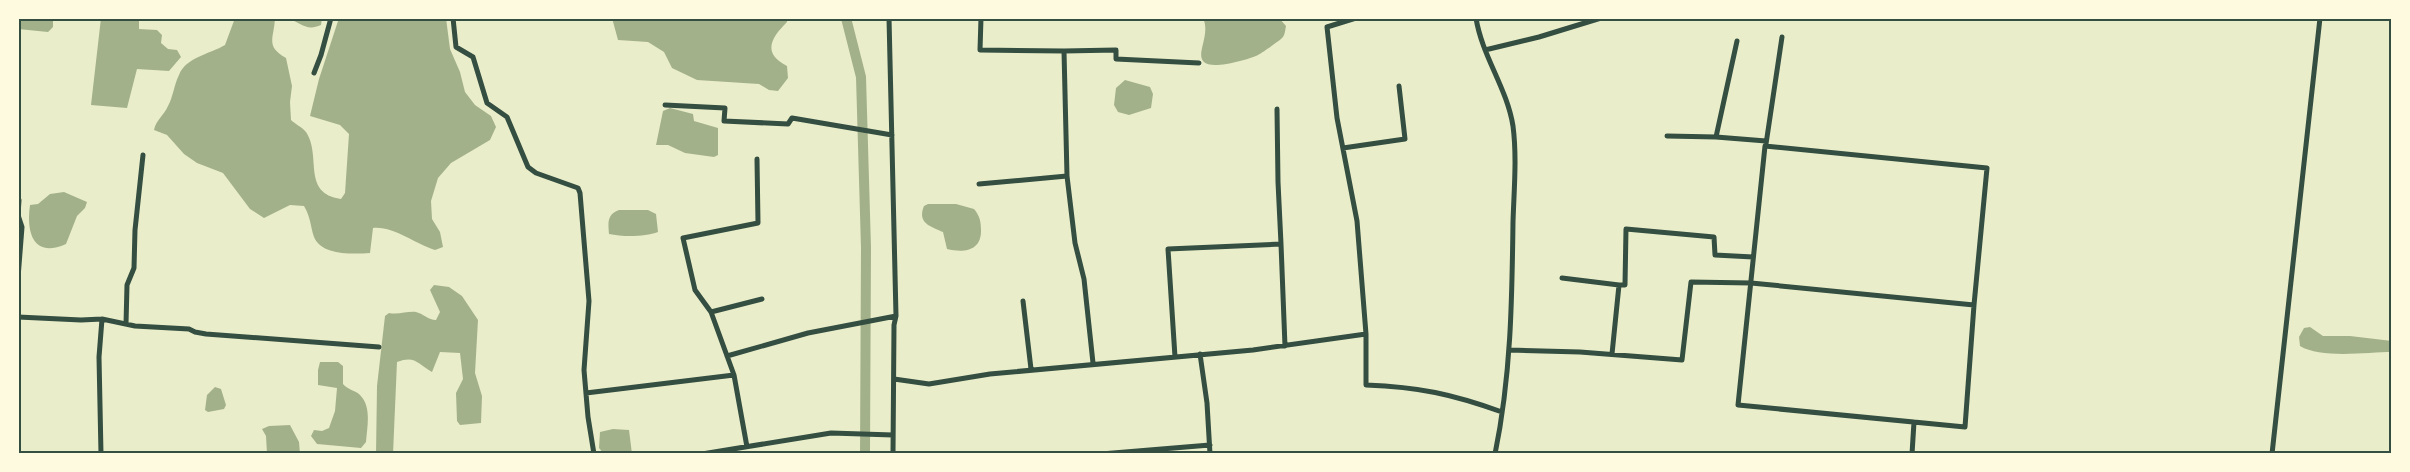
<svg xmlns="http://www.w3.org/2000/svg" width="2410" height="472" viewBox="0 0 2410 472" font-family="Helvetica,sans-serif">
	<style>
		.water { fill: #a3b18a }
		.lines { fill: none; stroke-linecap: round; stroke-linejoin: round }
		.canal { stroke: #a3b18a; stroke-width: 10 }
		.minor { stroke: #344e41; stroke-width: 5 }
		.neatline { fill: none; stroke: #344e41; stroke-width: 2 }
	</style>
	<rect width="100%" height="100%" fill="#e9edc9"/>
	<path class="water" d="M18 18H53V27L48 32 18 29Z
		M101 18H139V29L157 30 162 35 161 43 168 49 177 50 181 57 169 71 137 69 127 108 91 105Z
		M235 18H275C274 39 265 46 286 58L292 86 290 102 291 120C295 124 302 127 306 132 322 156 301 193 341 199L345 193 349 134 340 125 310 116 319 79 339 18H446L450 49 460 72 465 92 475 105 491 116 496 127 490 140 451 163 438 178 431 201 432 219 440 232 443 247 435 250C415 244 394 226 373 228L370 253C353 254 322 256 314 237 310 225 311 218 304 206L290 205 264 218 250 209 223 173 197 163 184 154 167 135 154 130C156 120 164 115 168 106 173 97 174 85 179 75 186 57 210 54 225 45Z
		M287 18H322L321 25C306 32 300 22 287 18Z
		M612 18H787V22C772 37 761 53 787 66L788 78 778 91 769 90 759 84 697 80 672 68 664 52 648 42 618 40Z
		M1203 18H1279L1286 26C1285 31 1285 36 1281 39 1276 43 1263 52 1258 55 1248 60 1211 70 1204 62 1195 54 1211 35 1203 18Z
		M1125 80 1150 87 1153 94 1151 108 1129 115 1118 112 1114 105 1116 88Z
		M670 108 693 114 694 121 718 128V155L714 157 685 153 668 145H656L663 111Z
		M64 192 87 202 85 208 77 216 66 244C33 259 26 232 30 205L38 204 50 194Z
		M928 204H956L974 209C980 216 981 222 981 231 981 251 964 253 947 249L943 232C930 226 917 223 924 206Z
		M619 210H648L656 214 658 232C645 237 623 237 609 234 608 223 607 214 619 210Z
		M434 285 449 287 462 296 478 320 475 373 482 396 481 423 460 425 457 421 456 393 463 379 460 353 440 352 432 372C418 364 415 355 397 362L393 454H376L377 386 385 316 389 313C398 315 408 311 416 312 424 314 428 320 436 320L440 312 430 290Z
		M2310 327 2323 336H2350L2392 341V352C2368 352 2321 359 2300 346L2299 337 2304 328Z
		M320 362H338L343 366V384C348 390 355 390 360 395 372 407 367 427 366 442L361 448 317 444 311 436 314 430 322 431 329 428 335 411 337 388 318 385V370Z
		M215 387 221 389 226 405 224 409 208 412 205 410 207 395Z
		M290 425 299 442 300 454H267L266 436 262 429 269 426Z
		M613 429 629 430 632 454H604L599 448 600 432Z"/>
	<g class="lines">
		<path class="canal" d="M846 18 861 77 866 248 865 454"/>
		<path class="minor" d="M453 18 456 47 473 57 487 103 507 117 528 167 536 173 578 188 580 193 589 301 584 370 588 417 594 454
			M889 18 896 316 894 325 893 454
			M981 18 980 50 1064 51 1067 176
			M1356 18 1327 27 1337 118 1357 221 1366 334
			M1476 18C1482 56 1507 88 1513 126 1517 157 1514 190 1513 222 1512 301 1511 376 1495 454
			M1737 41 1716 137 1766 141
			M1485 50 1539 37 1601 18
			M1064 51 1116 50V59L1199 63
			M314 73 321 55 331 18
			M665 105 725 108 724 121 788 124 792 118 892 135
			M1277 109 1278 182 1281 244
			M1667 136 1716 137
			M1766 144 1782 37
			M1343 148 1405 139 1399 86
			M979 184 1067 176 1075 243 1084 279 1093 363
			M18 278 22 227 18 215 19 200
			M1562 278 1619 285
			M1023 301 1031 369
			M711 312 762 299
			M18 317 81 320 102 319 135 326 189 329 195 332 206 334 379 347
			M126 324 127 285 134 268 135 230 143 155
			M1510 350 1580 352 1682 360 1691 282 1751 283 1974 305 1987 168 1765 146 1738 405 1965 427 1974 305
			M1200 354 1207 403 1210 454
			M1612 354 1619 285H1625L1626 229 1714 237 1715 255 1753 257
			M727 356 808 333 896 316
			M1175 357 1168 249 1281 244 1285 346
			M894 379 929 384 990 374 1253 350 1366 334V385C1419 387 1452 394 1502 412
			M586 393 734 375
			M747 447 734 375 711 312 695 290 683 238 758 223 757 159
			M101 454 99 357 102 319
			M702 454 831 433 893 435
			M1101 454 1210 445
			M1912 454 1914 422
			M2272 454 2320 18"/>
	</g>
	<rect width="2410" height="472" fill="none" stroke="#fefae0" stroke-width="39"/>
	<rect x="20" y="20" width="2370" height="432" class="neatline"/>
</svg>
